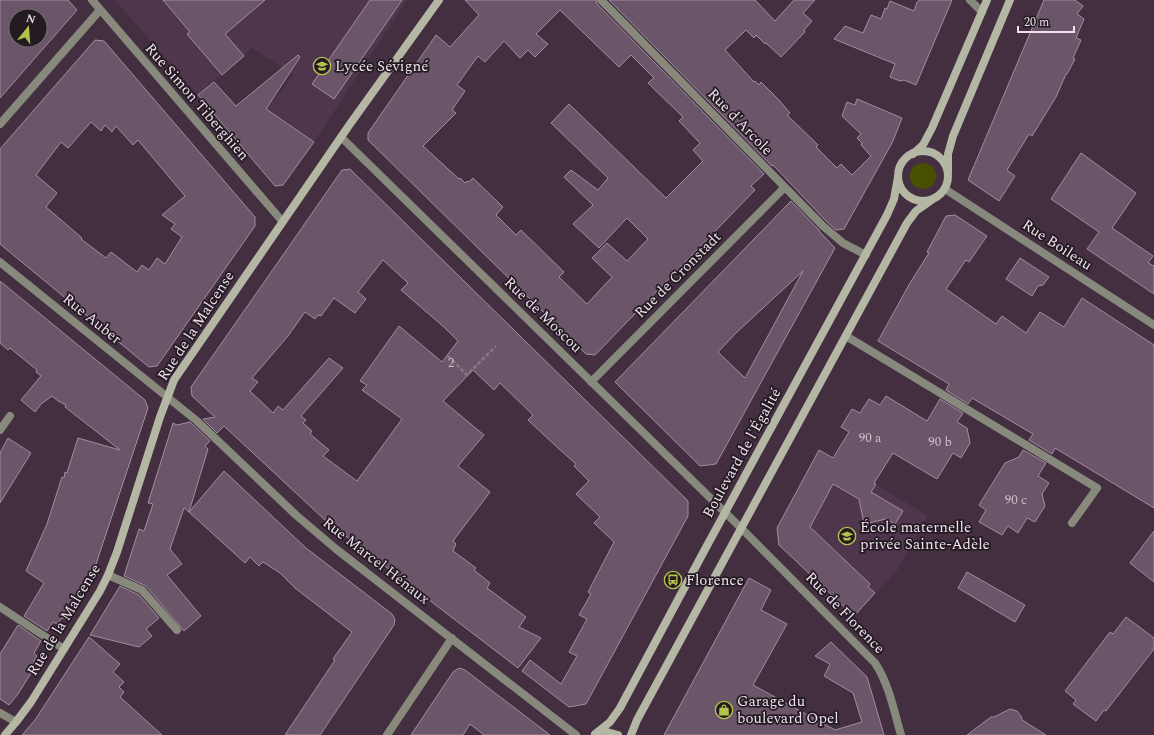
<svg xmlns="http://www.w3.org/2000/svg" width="1154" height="735" viewBox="0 0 1154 735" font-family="Spectral,serif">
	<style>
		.built { fill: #50364d }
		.green { fill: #485000 }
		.building { fill: #6b5568; stroke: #a48ca0; fill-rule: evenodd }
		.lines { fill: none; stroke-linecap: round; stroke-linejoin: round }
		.path { stroke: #887685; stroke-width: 2.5; stroke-dasharray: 4 2; stroke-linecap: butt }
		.lane { stroke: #86897c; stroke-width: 8 }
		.street { stroke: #86897c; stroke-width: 8 }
		.secondary { stroke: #b3b7a3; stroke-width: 8 }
		.labels { text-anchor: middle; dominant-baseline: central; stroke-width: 3.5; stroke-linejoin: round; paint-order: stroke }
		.number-label { font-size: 13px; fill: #cdbdcb }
		.poi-label { font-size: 15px; fill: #eee0ec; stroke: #231a22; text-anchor: start }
		.street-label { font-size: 15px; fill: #eee0ec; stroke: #231a22 }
	</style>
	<rect width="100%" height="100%" fill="#432f40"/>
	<path class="built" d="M115 0H407L314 142 266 109 294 75 252 48 198 95Z
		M819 450 928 516 896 572 854 616 779 545 777 528Z"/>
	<path class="green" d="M910 176a13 13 0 1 1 26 0a13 13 0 1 1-26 0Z"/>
	<path class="building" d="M0 0H68L77 10 0 98ZM16 16H40V40H16Z
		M163 0H265L225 34 244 56 222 75 187 34 190 32Z
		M370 0H402L334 99 312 84Z
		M465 0H596L597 4 764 174 751 186 755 190 595 355 586 354 368 140V133L436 35 450 47 479 15ZM560 10 619 67 631 55 654 78 648 83 683 117 679 121 700 143 693 150 703 161 666 198 569 104 551 123 608 178 598 190 571 170 564 177 593 205 573 224 599 248 627 218 648 239 627 261 607 243 592 258 612 277 587 304 559 277 564 272 521 230 516 235 496 215 503 207 473 178 469 182 467 181 465 183 460 178 459 179 423 146 456 113 452 110 465 91 457 85 478 56 485 62 504 41 520 58 528 50 535 57 548 44 536 34Z
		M609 0H755L775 21 794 0H815L803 13 812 21 804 30 805 32 781 57 766 43 765 44 756 35 754 38 746 30 725 50 754 82 755 81 759 85 761 82 778 99 790 113 787 115 818 145 816 147 837 168 841 164 852 175 871 156 861 145 862 143 857 138 861 134 842 116 847 102 855 105 857 99 902 118 893 141 844 229 836 230 827 222 773 165 772 166Z
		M920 0H952L916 85 904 80 900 81 890 77 895 64 834 39 845 26 863 33 871 15 881 19 885 8 887 9 890 1 914 11 917 2Z
		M1044 0H1075L1083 6 1077 14 1084 19 1076 38 1081 40 1073 58 1075 59 1067 74H1066L1056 97 1032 136 1029 134 1007 170 1015 176 999 201 968 180Z
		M95 40 104 41 255 217V226L157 366 149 367 0 244V149ZM91 122 101 131 105 125 112 132 116 126 133 145 138 140 185 196 162 215 175 224 171 229 182 237 165 264 157 258 149 270 142 265 137 272 111 252 106 258 81 239 82 238 46 207 57 193 36 175 61 142 68 148Z
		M298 55 300 57 266 109 314 142 283 185 275 186 198 95 214 82 236 106Z
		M1081 153 1136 193 1112 228 1153 256 1148 263 1154 266V294L1087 249 1099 232 1051 199Z
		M350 169 688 501V516L586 704 569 707 522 671 530 660 561 684 577 656 569 652 587 619 579 615 591 594 588 592 614 542 594 523 600 517 576 494 589 481 574 466 576 464 558 448 528 420 533 415 500 383 494 390 473 370 443 401 484 435 458 466 490 492 453 541 456 544 453 551 476 568 474 570 490 583 487 588 526 617 519 627 541 638 518 668 326 521 224 426 217 433 203 419 215 417 192 396 191 387 290 245 342 170ZM383 260 408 283 401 290 445 328 458 341 442 362 399 326 360 381 367 385 362 390 402 419 357 481 323 456 329 450 310 434 312 431 303 423 306 420 301 416 343 368 329 358 283 410 278 406 273 413 250 391 258 382 252 378 288 336 305 312 315 319 318 315 321 316 334 298 355 313 366 299 358 292Z
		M791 201 820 231H819L835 248 716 464 700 466 615 382ZM803 271 763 345 745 378 718 352 736 333Z
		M955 215 987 236 969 262 966 260 946 289 996 324 1002 316 1026 333 1040 312 1064 327 1082 298 1154 345V508L1055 448 1052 454 1029 440 1033 434 972 398 968 404 946 390 949 384 878 341 910 283 929 253 927 252 946 216Z
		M1020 258 1049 277 1043 285 1038 286 1032 296 1006 279Z
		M0 281 145 400 148 408 93 573 65 619 62 618 57 624 53 622 47 631 24 616 44 583 26 571 47 524 62 477 64 478 65 472 67 473 78 438 120 450 65 407 66 405 58 401 52 396 41 404 35 412 21 400 41 376 36 372 37 370 10 348 8 350 0 343Z
		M886 396 927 421 940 399 963 413 957 422 967 428 970 443 961 458 953 453 937 479 893 453 874 483 876 484 871 492 903 511 895 524 886 519 864 524 859 499 833 484 810 527 870 584 868 587 875 593 854 616 779 545 777 528 819 450 833 458 849 432 841 427 852 409 860 413 869 399 880 405Z
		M190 422 210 441 205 446 208 449 189 512 184 508 170 549 182 564 167 575 201 616 184 631 146 586 124 576 139 529 144 531 153 504 148 503 173 423 177 425Z
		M8 438 31 453 0 503V453Z
		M1023 450 1046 463 1038 476 1049 483 1042 494 1045 506 1035 522 1027 518 1018 533 1008 526 1002 535 979 522 986 510 979 505 1005 463 1019 457Z
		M224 471 306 548 392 614 395 619 394 625 320 735H285L335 660 333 659 352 632 295 588 280 573 263 562 259 566 250 557 245 563 189 512Z
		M1154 531V582L1130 563Z
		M967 572 1025 605 1015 622 958 588Z
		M749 578 771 590 761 610 787 624 753 685 835 730 862 722 853 693 824 676 830 664 815 656 831 642 867 677 884 735H664Z
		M120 586 139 595 159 618 146 629 152 636 139 647 90 635Z
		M1126 617 1154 638V649L1106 711 1104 710 1096 721 1073 704 1076 700 1065 691 1110 632 1113 634Z
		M18 625 41 641 34 653 37 656 33 663 36 665 18 694 9 705 0 699V654Z
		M89 637 120 664 113 672 124 682 119 687 124 692 120 697 162 735H22L35 720Z
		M459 668 465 670 550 735H484L470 724 463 735H411L453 672Z
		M1010 709 1017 711 1021 716 1022 720 1046 735H967L991 717H994Z"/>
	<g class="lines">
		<path class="path" d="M448 356 467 375 496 346"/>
		<path class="lane" d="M846 336 1097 488 1072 523
			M0 430 10 416"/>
		<path class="street" d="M92 0 282 221
			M601 0 823 226 843 243 866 255
			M970 0 982 12
			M0 124 100 10
			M341 137 741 528 875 663C889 684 894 711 901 735
			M945 189 1154 325
			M0 262 197 421 296 515 336 549 576 735
			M591 382 784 188
			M108 575 142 590 177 630
			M0 607 64 649
			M0 713 16 722
			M387 735 452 638"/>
		<path class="secondary" d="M898 176a25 25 0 1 1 50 0a25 25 0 1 1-50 0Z
			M913 154 923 145 932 128 987 0
			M948 173V154L953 136 1010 0
			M597 733 607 732 618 735
			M595 734 610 722 620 708 703 553 887 215 894 199 898 177
			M5 735 16 722 31 702 100 591 108 575 117 552 160 417 174 380 350 124 439 0
			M631 735 637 720 907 223 916 211 933 199"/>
	</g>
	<defs>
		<symbol id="school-ring" viewBox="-11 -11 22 22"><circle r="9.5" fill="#231a22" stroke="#b3c24b" stroke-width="1.5"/><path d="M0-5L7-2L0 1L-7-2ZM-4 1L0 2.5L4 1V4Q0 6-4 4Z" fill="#b3c24b"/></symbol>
		<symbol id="bus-ring" viewBox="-11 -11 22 22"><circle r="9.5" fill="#231a22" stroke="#b3c24b" stroke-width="1.5"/><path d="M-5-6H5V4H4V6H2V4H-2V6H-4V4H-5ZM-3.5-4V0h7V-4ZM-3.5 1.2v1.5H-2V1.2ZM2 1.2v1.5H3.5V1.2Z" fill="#b3c24b"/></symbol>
		<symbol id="shop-ring" viewBox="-11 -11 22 22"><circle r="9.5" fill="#231a22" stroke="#b3c24b" stroke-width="1.5"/><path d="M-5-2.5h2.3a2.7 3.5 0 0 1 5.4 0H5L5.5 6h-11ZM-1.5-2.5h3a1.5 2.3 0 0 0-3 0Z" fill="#b3c24b"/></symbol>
	</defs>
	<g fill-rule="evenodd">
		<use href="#school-ring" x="312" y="56" width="20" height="20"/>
		<use href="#school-ring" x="837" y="526" width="20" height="20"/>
		<use href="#bus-ring" x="663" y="570" width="20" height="20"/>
		<use href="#shop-ring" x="714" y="700" width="20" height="20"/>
	</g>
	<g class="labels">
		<g class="number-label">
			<text x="451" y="363">2</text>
			<text x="870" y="438">90 a</text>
			<text x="940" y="442">90 b</text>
			<text x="1016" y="500">90 c</text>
		</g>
		<g class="poi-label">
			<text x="335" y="66">Lycée Sévigné</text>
			<text x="860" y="527">École maternelle<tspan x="860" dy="17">privée Sainte-Adèle</tspan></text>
			<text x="686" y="580">Florence</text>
			<text x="737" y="701">Garage du<tspan x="737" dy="17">boulevard Opel</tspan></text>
		</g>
		<g class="street-label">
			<text transform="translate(197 102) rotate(49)">Rue Simon Tiberghien</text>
			<text transform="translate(740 122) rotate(46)">Rue d'Arcole</text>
			<text transform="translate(1057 245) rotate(33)">Rue Boileau</text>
			<text transform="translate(678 275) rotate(-45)">Rue de Cronstadt</text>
			<text transform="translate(543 315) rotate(44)">Rue de Moscou</text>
			<text transform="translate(92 319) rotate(39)">Rue Auber</text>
			<text transform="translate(196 326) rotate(-57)">Rue de la Malcense</text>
			<text transform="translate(742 453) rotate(-61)">Boulevard de l'Égalité</text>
			<text transform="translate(376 561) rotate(38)">Rue Marcel Hénaux</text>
			<text transform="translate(845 613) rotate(46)">Rue de Florence</text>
			<text transform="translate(64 620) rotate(-59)">Rue de la Malcense</text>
		</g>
	</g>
	<g transform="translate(28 28) rotate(17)"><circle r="19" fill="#231a22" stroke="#746973"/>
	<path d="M0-3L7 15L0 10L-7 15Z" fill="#b3c24b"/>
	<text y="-6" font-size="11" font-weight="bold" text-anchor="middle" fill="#eee0ec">N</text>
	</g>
	<path d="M1018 26v6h56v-6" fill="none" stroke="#eee0ec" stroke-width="2"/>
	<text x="1024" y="26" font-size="12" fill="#eee0ec" stroke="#231a22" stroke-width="3" paint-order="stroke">20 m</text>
</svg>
